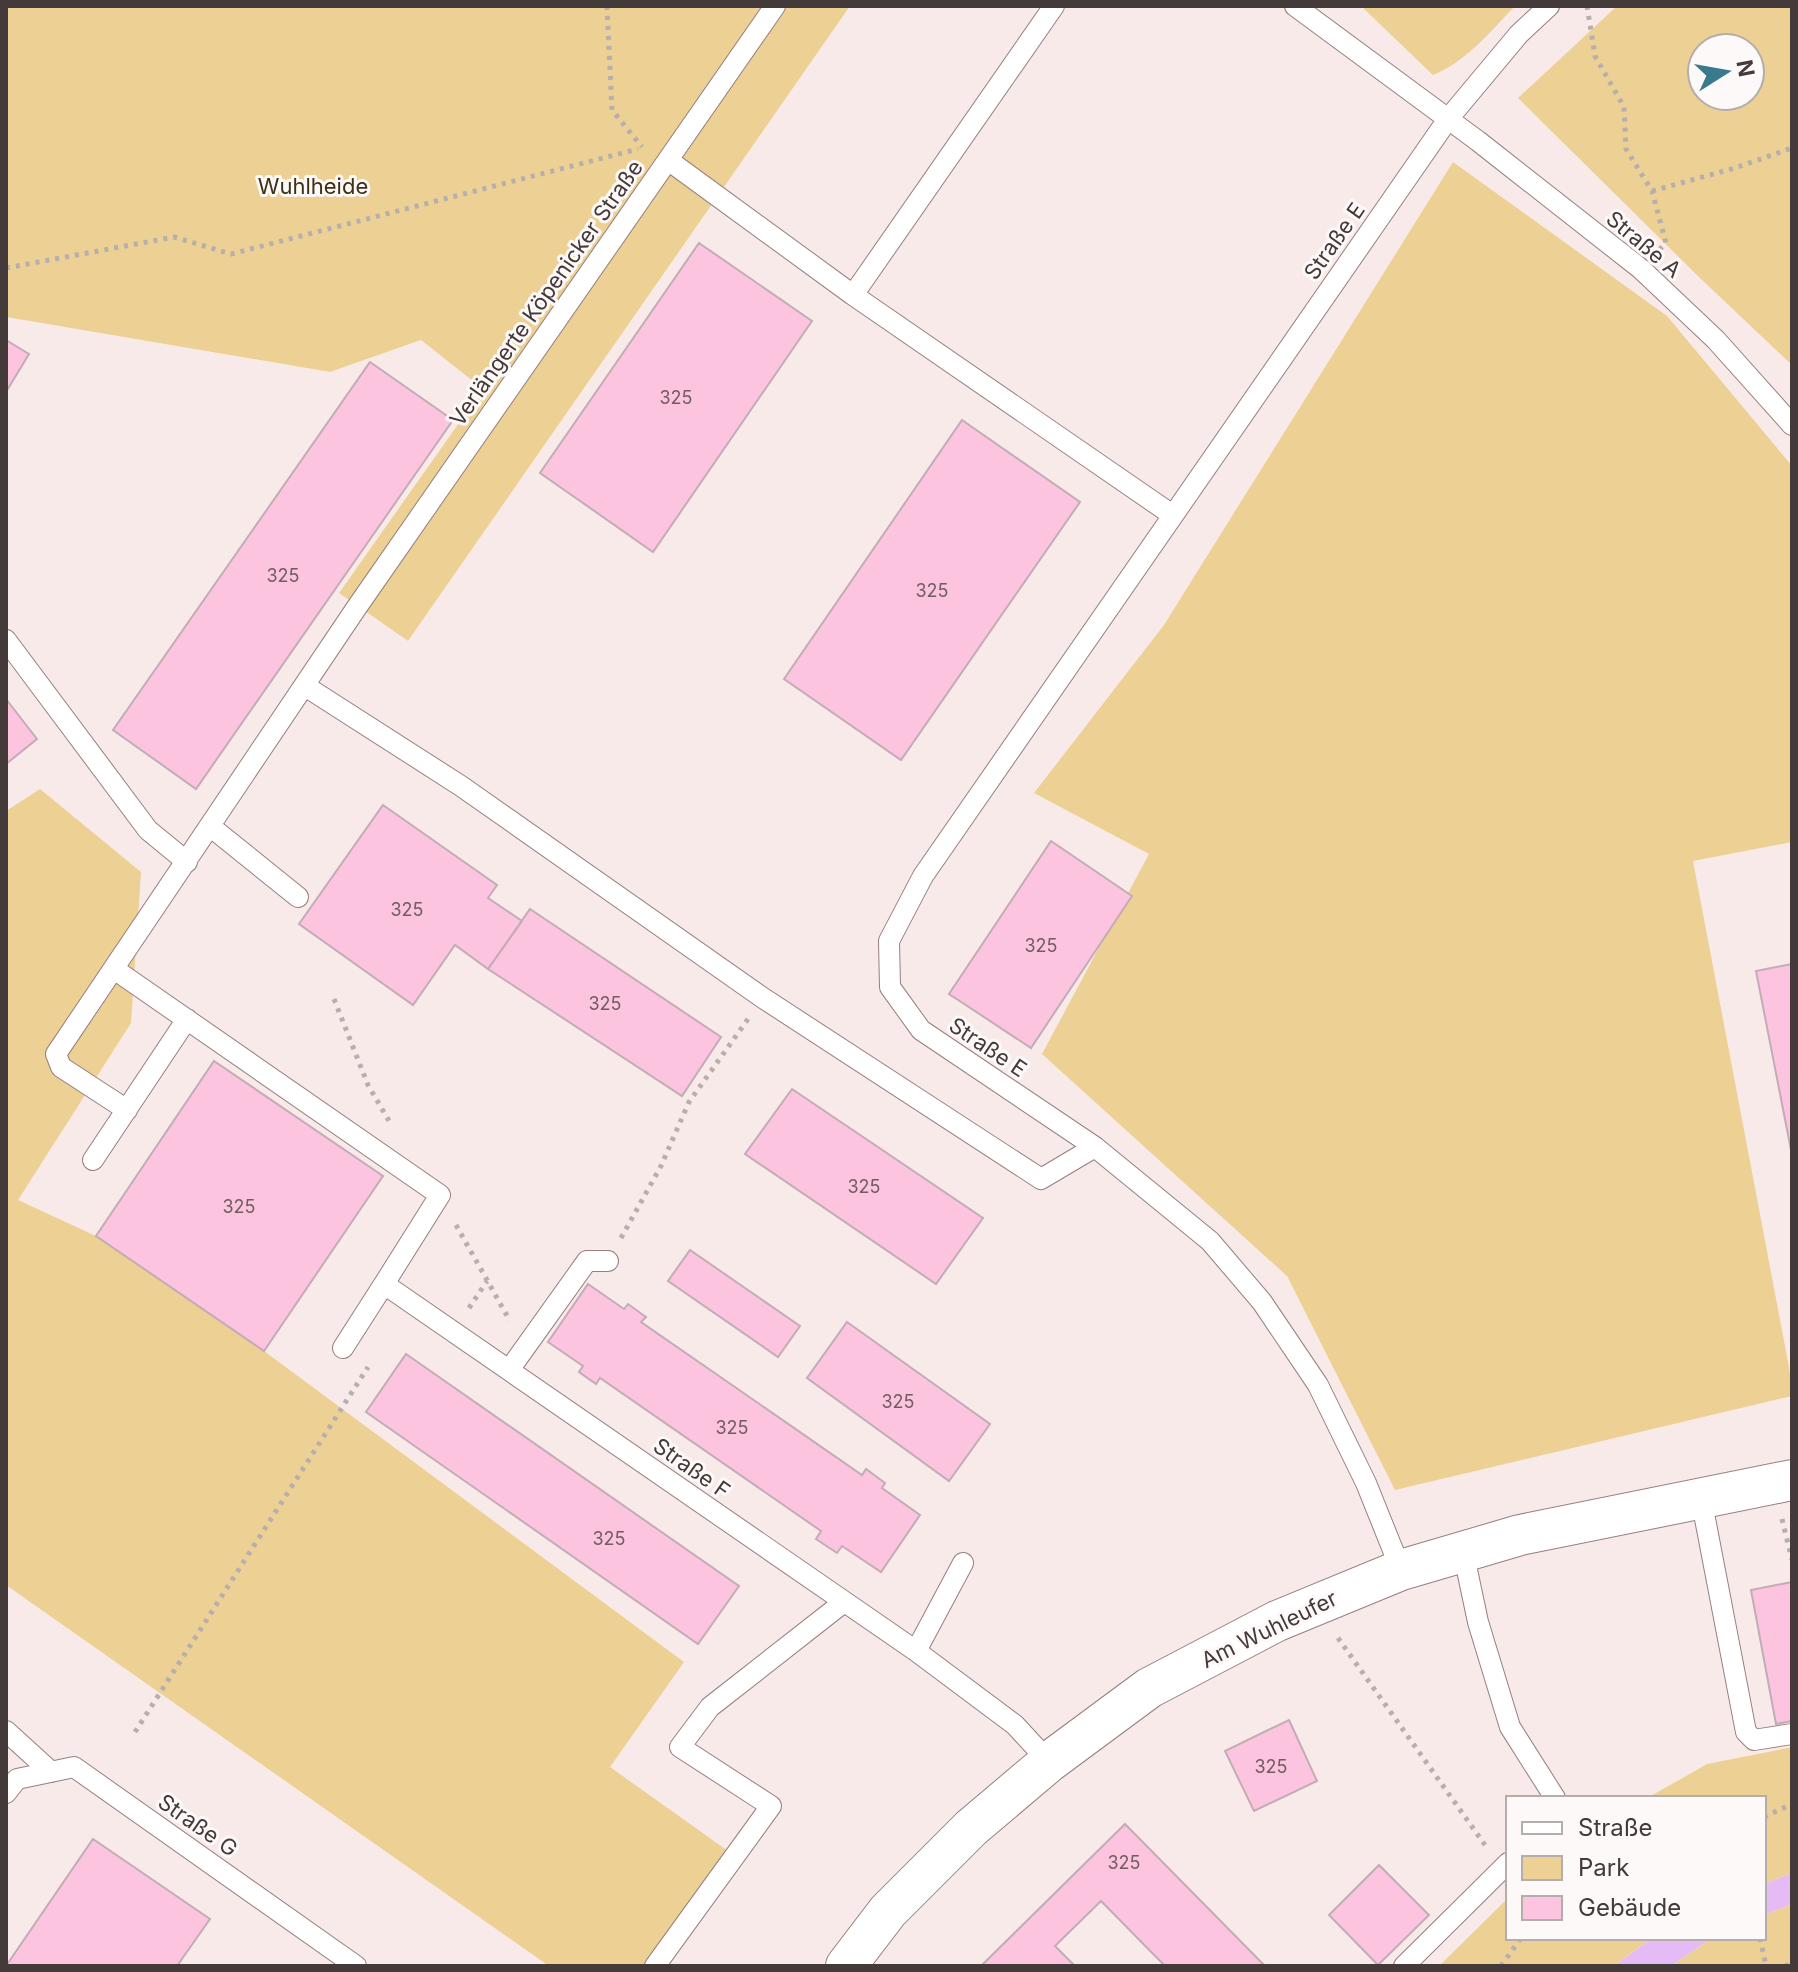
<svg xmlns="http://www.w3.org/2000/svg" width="1798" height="1972" viewBox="0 0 1798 1972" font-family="Inter,sans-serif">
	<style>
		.built { fill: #f9eaea; fill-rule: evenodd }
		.green { fill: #ecd094; fill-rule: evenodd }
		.water { fill: #e5bbf5 }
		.building { fill: #fdc4df; stroke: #c2acb6; stroke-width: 2 }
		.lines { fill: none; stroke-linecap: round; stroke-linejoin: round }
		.service-casing { stroke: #967f7e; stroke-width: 22 }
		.minor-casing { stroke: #967f7e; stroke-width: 42 }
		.path { stroke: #b6afae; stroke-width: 5; stroke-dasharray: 4 6; stroke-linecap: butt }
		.service { stroke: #fff; stroke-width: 20 }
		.minor { stroke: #fff; stroke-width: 40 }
		.labels { text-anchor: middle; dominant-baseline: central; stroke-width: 6; stroke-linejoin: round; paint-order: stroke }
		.number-label { font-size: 18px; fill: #725c62 }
		.park-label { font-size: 22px; fill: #3e3114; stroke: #fef9f9 }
		.street-label { font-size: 22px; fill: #443a39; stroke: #fef9f9 }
	</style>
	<rect width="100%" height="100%" fill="#fef9f9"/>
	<path class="built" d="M850 6H1792V1747L1707 1764 1647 1798H1508V1898L1439 1966H6V1218L40 790 6 811V317L330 372 421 340 484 389 339 593 408 641ZM1702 48H1750V96H1702Z"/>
	<path class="green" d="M6 6H850L408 641 339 593 483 389 421 340 330 372 6 317Z
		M1361 6H1515C1490 32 1467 61 1433 75Z
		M1617 6H1792V365L1701 279 1518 98ZM1750 48V96H1702V48Z
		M1453 162 1667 316 1792 466V842L1693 861 1792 1383V1396L1395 1490 1287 1276 1042 1054 1149 854 1034 793 1164 625Z
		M40 789 141 872 131 1023 18 1200 96 1236 264 1351 684 1662 610 1767 735 1856 655 1966H549L6 1585V811Z
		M1792 1747V1873L1764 1884V1798H1647L1707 1764Z
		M1508 1898V1938H1652L1614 1966H1439Z
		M1792 1904V1966H1671L1712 1938H1764V1915Z"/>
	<path class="water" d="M1792 1873V1904L1764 1915V1884Z
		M1652 1938H1712L1671 1966H1614Z"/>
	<path class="building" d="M699 243 812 321 653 552 540 473Z
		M6 340 29 354 6 392Z
		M370 362 453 420 196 789 113 730Z
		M962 420 1080 502 901 760 784 679Z
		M6 699 37 739 6 764Z
		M383 805 497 885 488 898 522 921 488 969 455 945 413 1005 299 924Z
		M1051 841 1132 896 1031 1048 949 994Z
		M530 909 721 1037 682 1096 488 969Z
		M1792 964V1155L1756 971Z
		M214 1061 383 1176 264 1351 96 1236Z
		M792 1089 983 1218 936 1284 745 1154Z
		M690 1250 800 1326 778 1357 668 1281Z
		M588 1284 624 1309 628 1304 646 1317 641 1322 862 1475 866 1469 885 1483 882 1488 920 1515 881 1572 842 1546 837 1553 816 1539 821 1531 600 1378 596 1384 579 1372 583 1366 548 1342Z
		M847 1322 990 1424 949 1481 807 1378Z
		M406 1354 739 1586 698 1644 366 1412Z
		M1792 1582V1721L1776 1724 1751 1590Z
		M1289 1720 1317 1781 1254 1811 1225 1751Z
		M1125 1824 1265 1966H1165L1101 1901 1055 1946 1075 1966H981Z
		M93 1839 210 1919 177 1966H6Z
		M1379 1865 1429 1915 1378 1965 1329 1915Z"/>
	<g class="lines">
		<defs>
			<path id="service" d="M1295 6 1478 141 1641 269 1716 340 1792 425
				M668 160 853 295 1171 514
				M853 295 1054 6
				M6 640 148 830 187 862
				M305 686 461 786 763 998 1041 1179 1095 1147
				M211 827 298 897
				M114 969 440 1195 384 1284 916 1651 1015 1725 1049 1762
				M127 1110 61 1067 56 1054 357 607 775 6
				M93 1160 187 1019
				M343 1348 384 1284
				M509 1370 587 1261H608
				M1701 1498 1746 1732 1754 1740 1792 1734
				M1463 1551 1478 1622 1510 1727 1555 1798
				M1401 1570 1366 1483 1318 1385 1262 1302 1210 1241 1095 1147 921 1030 890 987 889 941 923 876 1448 119 1519 34 1549 6
				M916 1651 963 1563
				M6 1731 51 1772
				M6 1793 17 1779 74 1767 356 1966
				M655 1966 771 1806 680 1747 710 1707 844 1602
				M1404 1966 1508 1863"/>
			<path id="minor" d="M846 1966 888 1911 971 1828 1049 1762 1149 1688 1277 1621 1401 1570 1520 1535 1792 1480"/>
		</defs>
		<use href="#service" class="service-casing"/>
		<use href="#minor" class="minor-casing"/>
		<path class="path" d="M607 6 612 110 642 147
			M1587 6 1595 56 1624 107 1626 149 1652 191 1666 243 1660 249
			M1652 191 1735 168 1792 148
			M6 268 174 237 231 254 638 149
			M334 999 368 1085 392 1126
			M456 1225 510 1321
			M621 1238 661 1166 689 1102 748 1019
			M469 1308 487 1281
			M1782 1519 1792 1560
			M1338 1638 1485 1845
			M135 1732 368 1367
			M1764 1817 1792 1804
			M1760 1938 1766 1966
			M1501 1966 1521 1938
			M1785 1966 1792 1963"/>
		<use href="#service" class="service"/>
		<use href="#minor" class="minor"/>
	</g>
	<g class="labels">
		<g class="number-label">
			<text x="676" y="397">325</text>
			<text x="283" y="575">325</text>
			<text x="932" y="590">325</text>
			<text x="407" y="909">325</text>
			<text x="1041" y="945">325</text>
			<text x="605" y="1003">325</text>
			<text x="864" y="1186">325</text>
			<text x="239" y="1206">325</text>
			<text x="898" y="1401">325</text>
			<text x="732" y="1427">325</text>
			<text x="609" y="1538">325</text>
			<text x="1271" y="1766">325</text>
			<text x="1124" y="1862">325</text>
		</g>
		<g class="park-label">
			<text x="313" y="186">Wuhlheide</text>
		</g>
		<g class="street-label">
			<text transform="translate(1334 241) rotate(-55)">Straße E</text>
			<text transform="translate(1644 244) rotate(40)">Straße A</text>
			<text transform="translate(546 293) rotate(-55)">Verlängerte Köpenicker Straße</text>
			<text transform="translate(988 1047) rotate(34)">Straße E</text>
			<text transform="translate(692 1468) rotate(35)">Straße F</text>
			<text transform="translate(1269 1629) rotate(-26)">Am Wuhleufer</text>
			<text transform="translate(198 1825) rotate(35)">Straße G</text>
		</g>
	</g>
	<rect width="1798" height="1972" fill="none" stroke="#443a39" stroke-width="16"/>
	<rect x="1506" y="1796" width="260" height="144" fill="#fef9f9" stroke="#b4adac" stroke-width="2"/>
	<rect x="1522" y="1822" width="40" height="12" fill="#ffffff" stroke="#b4adac" stroke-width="2"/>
	<text x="1578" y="1836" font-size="24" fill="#443a39">Straße</text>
	<rect x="1522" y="1856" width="40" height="24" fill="#ecd094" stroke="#b4adac" stroke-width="2"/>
	<text x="1578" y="1876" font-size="24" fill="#443a39">Park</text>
	<rect x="1522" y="1896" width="40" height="24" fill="#fdc4df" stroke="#b4adac" stroke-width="2"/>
	<text x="1578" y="1916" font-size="24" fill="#443a39">Gebäude</text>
	<g transform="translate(1726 72) rotate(79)"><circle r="38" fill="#fef9f9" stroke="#b4adac" stroke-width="2"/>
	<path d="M0-6L14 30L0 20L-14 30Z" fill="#397a8d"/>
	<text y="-12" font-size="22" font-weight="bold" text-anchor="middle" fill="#443a39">N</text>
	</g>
</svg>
